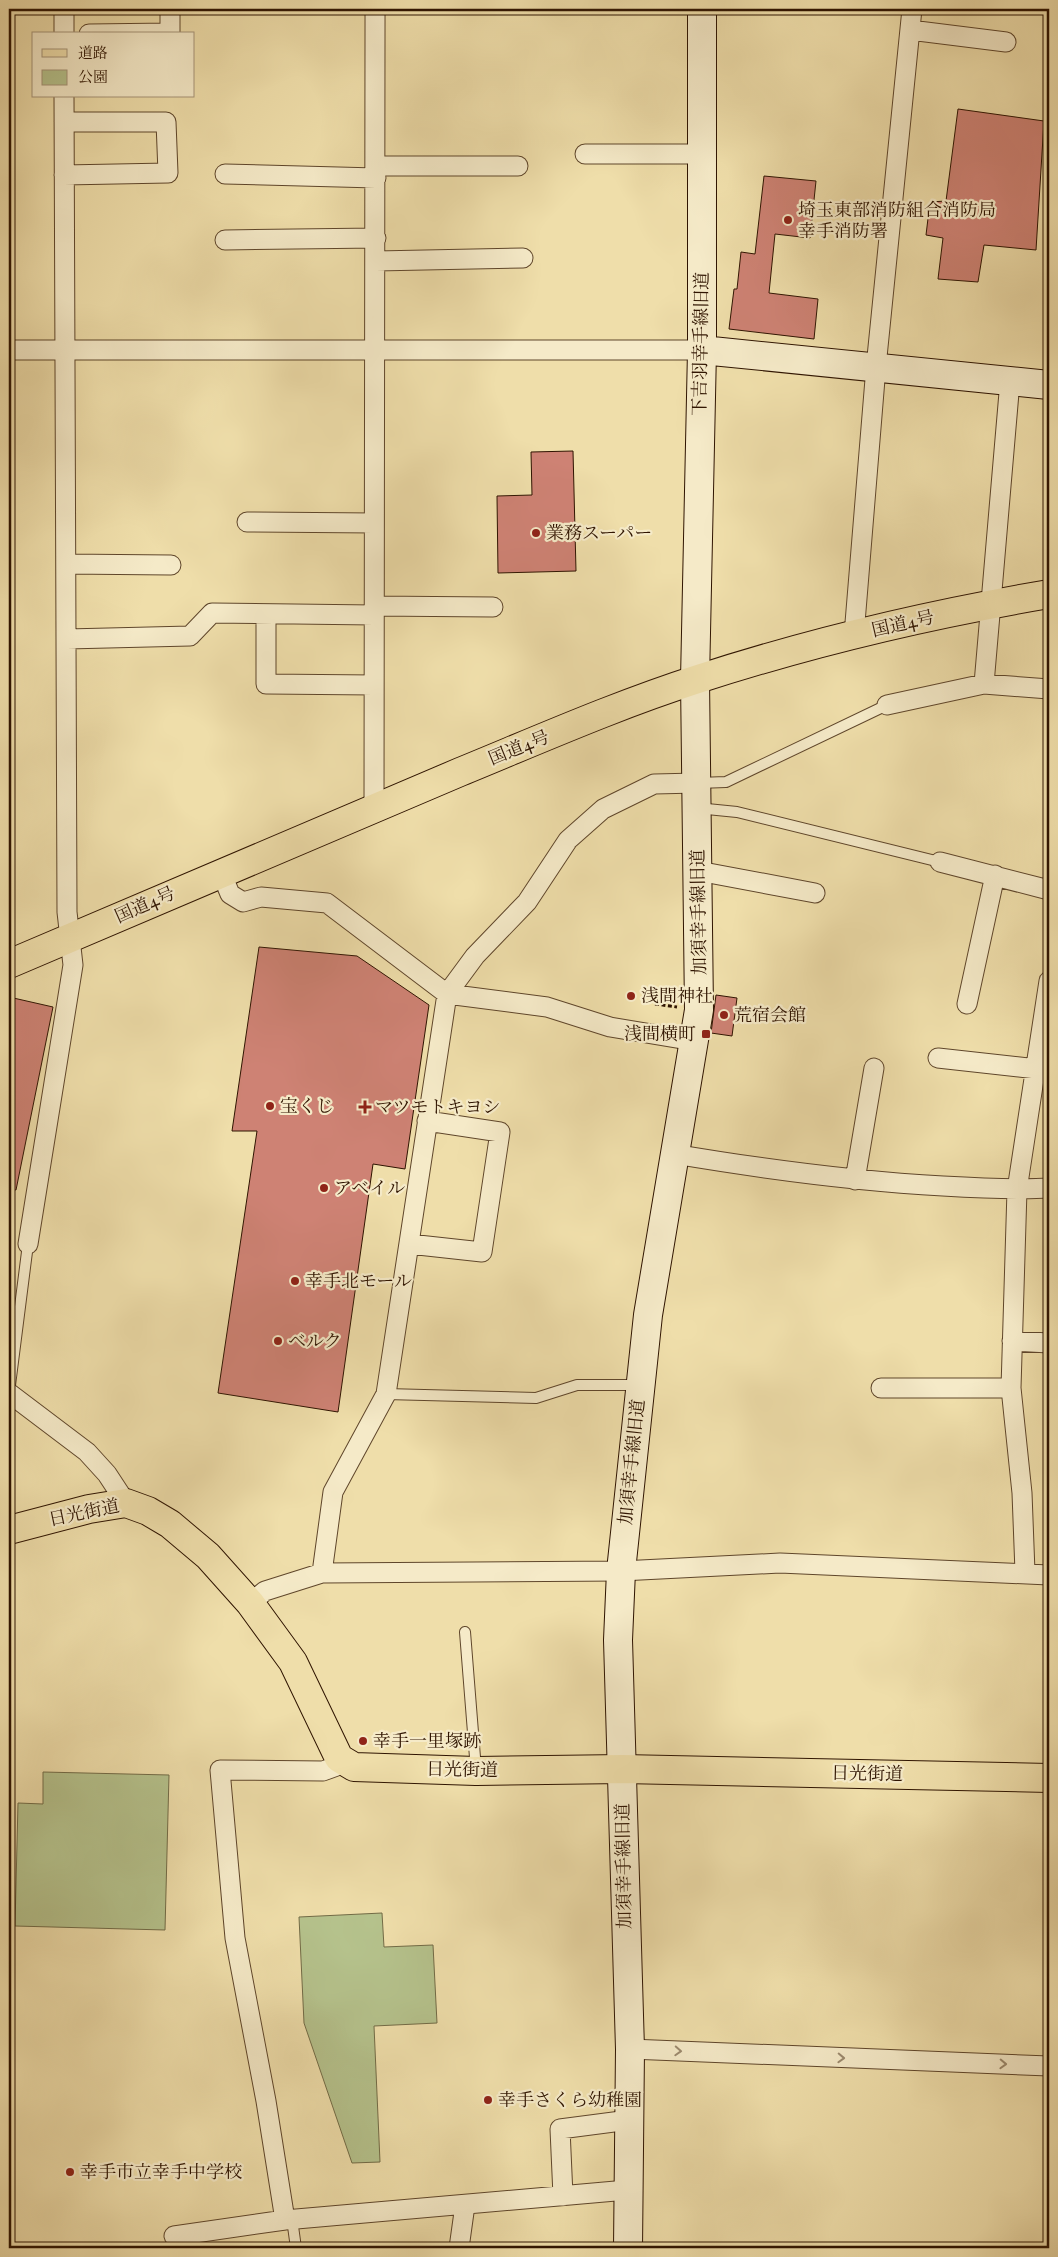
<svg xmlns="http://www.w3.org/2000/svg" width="1058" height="2257" viewBox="0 0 1058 2257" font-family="'IM FELL Double Pica','Noto Serif JP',serif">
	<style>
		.green { fill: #b5c28c; stroke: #726b46 }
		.building { fill: #ce8274; stroke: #2f1401 }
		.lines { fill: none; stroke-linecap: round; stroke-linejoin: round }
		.lane-casing { stroke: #5f462b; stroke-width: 12 }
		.street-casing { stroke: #5f462b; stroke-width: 21 }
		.secondary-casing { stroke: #2f1401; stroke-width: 30 }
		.primary-casing { stroke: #2f1401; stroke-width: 30 }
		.highway-casing { stroke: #2f1401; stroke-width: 30 }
		.path { stroke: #2f1401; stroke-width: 3; stroke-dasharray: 4 2.5; stroke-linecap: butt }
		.lane { stroke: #f5eac8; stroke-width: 10 }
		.street { stroke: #f5eac8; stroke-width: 19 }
		.secondary { stroke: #f5eac8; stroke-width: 28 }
		.primary { stroke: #efdeaa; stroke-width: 28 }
		.highway { stroke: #efdeaa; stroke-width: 28 }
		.oneway { stroke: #9c8a6e }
		.poi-dot { fill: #8f2418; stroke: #f5eac8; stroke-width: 2 }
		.labels { text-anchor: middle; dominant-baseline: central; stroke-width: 4.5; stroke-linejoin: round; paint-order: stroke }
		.poi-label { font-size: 18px; fill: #2f1401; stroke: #f5eac8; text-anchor: start }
		.street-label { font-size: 18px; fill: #2f1401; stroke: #f5eac8 }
	</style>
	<rect width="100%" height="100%" fill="#efdeaa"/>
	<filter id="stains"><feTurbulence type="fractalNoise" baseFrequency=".004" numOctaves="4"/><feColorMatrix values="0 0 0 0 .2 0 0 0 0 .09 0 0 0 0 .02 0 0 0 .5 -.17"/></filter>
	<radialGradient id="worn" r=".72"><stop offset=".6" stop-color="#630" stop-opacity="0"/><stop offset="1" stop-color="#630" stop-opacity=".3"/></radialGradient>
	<path class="green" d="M43 1772 169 1775 165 1930 15 1926 18 1803 43 1804Z
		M382 1913 384 1947 433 1945 437 2023 374 2026 380 2162 352 2163 304 2023 299 1917Z"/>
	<path class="building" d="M958 109 1044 121 1036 250 984 245 978 282 938 279 943 238 926 235 930 202 946 201Z
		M764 176 816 181 810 238 775 234 769 293 818 299 814 339 729 329 734 289H737L741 252 755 254Z
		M573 451 576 571 498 573 497 496 532 495 531 452Z
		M259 947 357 956 429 1005 405 1169 373 1164 338 1412 218 1393 257 1131H232Z
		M716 995 737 998 732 1036 711 1033Z
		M9 997 53 1007 16 1190 9 1189Z"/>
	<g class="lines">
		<defs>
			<path id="lane" d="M698 783 726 782 887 705
				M697 808 737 812 940 862
				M9 1393 28 1244
				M386 1394 536 1398 577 1385H638
				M465 1632 476 1770
				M292 2219 296 2248"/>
			<path id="street" d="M64 9V34
				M910 30 1006 42
				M89 34 170 33V9
				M64 122H166L168 173 64 175
				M585 154H703
				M376 166H518
				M225 174 376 178
				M225 240 376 238
				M376 261 523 258
				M9 350H702
				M247 522 374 523
				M66 564 171 565
				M374 606 493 607
				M266 614V684L374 685
				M854 635 876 367 912 9
				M67 639 190 636 212 613 374 615
				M984 684 1010 381
				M887 705 984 684 1049 689
				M374 808C374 541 376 275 375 9
				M940 862 1049 890
				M698 871 815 893
				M221 872 230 894 243 902 261 897 327 903 447 994 547 1007 610 1027 694 1041
				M967 1004 995 875
				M938 1058 1037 1069
				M674 1154C763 1169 852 1181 943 1186 978 1188 1014 1190 1049 1188
				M855 1180 874 1068
				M28 1244 73 965 67 912 64 96
				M409 1244 482 1252 500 1132 427 1121
				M1012 1341 1049 1343
				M881 1388H1011
				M9 1393 87 1452 107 1474 126 1503
				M1025 1572 1022 1493 1011 1388 1017 1190 1049 981
				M322 1573 333 1492 386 1394 447 994 475 956 527 902 568 840 603 809 654 784 697 783
				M250 1603 265 1591 322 1573 621 1571 780 1563 1049 1575
				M345 1763 323 1771 220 1770 235 1938 266 2101 285 2220 627 2190
				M630 2049 1049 2066
				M563 2196 560 2129 629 2120
				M174 2236 285 2220
				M459 2248 465 2205"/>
			<path id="secondary" d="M702 350 1049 385
				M628 2248 630 2049 618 1640 621 1571 648 1315 699 1010 695 680 702 350V9"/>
			<path id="primary" d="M9 1530 89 1509 126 1503 148 1511 170 1524 208 1556 250 1603 293 1662 339 1758 354 1767 476 1771 623 1769 1049 1778"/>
			<path id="highway" d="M9 964C159 900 309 835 460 772 538 740 617 705 698 679 812 642 931 614 1049 594"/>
		</defs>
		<use href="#lane" class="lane-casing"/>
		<use href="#street" class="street-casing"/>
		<use href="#secondary" class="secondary-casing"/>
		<use href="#primary" class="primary-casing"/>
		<use href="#highway" class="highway-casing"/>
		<path class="path" d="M655 1004 677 1007"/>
		<use href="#lane" class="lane"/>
		<use href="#street" class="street"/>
		<use href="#secondary" class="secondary"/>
		<use href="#primary" class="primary"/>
		<use href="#highway" class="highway"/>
	</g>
	<defs><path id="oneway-chevron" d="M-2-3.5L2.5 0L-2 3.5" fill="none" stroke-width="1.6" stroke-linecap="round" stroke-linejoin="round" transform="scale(1.25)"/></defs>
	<g class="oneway">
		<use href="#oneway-chevron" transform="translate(678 2051) rotate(3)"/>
		<use href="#oneway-chevron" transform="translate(841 2058) rotate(2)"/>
		<use href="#oneway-chevron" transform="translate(1003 2064) rotate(2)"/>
	</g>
	<g class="poi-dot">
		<circle cx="788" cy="220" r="5"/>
		<circle cx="536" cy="533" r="5"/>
		<circle cx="631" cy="996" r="5"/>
		<circle cx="724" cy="1015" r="5"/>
		<rect x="701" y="1029" width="10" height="10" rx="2.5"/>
		<circle cx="270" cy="1106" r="5"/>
		<path d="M362.5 1099.5h5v5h5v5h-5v5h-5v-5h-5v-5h5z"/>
		<circle cx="324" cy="1188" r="5"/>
		<circle cx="295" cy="1281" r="5"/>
		<circle cx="278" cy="1341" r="5"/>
		<circle cx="363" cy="1741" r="5"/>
		<circle cx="488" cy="2100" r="5"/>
		<circle cx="70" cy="2172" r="5"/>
	</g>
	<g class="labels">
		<g class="poi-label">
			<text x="798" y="210">埼玉東部消防組合消防局<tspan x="798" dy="21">幸手消防署</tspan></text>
			<text x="546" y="533">業務スーパー</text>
			<text x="641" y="996">浅間神社</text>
			<text x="734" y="1015">荒宿会館</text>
			<text x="696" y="1034" text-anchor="end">浅間横町</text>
			<text x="280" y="1106">宝くじ</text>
			<text x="375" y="1107">マツモトキヨシ</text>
			<text x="334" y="1188">アベイル</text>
			<text x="305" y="1281">幸手北モール</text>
			<text x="288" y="1341">ベルク</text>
			<text x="373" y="1741">幸手一里塚跡</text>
			<text x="498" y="2100">幸手さくら幼稚園</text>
			<text x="80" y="2172">幸手市立幸手中学校</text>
		</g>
		<g class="street-label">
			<text transform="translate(701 344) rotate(-89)">下吉羽幸手線旧道</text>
			<text transform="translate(903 624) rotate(-13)">国道4号</text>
			<text transform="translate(519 748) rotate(-22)">国道4号</text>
			<text transform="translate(145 905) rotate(-24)">国道4号</text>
			<text transform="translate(699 912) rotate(-91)">加須幸手線旧道</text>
			<text transform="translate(632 1462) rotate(-84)">加須幸手線旧道</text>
			<text transform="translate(84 1513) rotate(-12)">日光街道</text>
			<text transform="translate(462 1770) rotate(1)">日光街道</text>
			<text transform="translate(867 1774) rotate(1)">日光街道</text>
			<text transform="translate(624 1866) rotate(-91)">加須幸手線旧道</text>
		</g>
	</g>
	<rect width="1058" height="2257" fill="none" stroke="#efdeaa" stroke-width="30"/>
	<rect x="10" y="10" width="1038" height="2237" fill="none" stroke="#2f1401" stroke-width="2.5"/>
	<rect x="15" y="15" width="1028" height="2227" fill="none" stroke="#2f1401"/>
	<rect x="32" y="32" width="162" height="65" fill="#f5eac8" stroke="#a69478"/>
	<rect x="42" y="49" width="25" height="8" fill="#efdeaa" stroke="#a69478"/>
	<text x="78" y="58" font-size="15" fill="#2f1401">道路</text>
	<rect x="42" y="70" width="25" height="15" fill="#b5c28c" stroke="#a69478"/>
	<text x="78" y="82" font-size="15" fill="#2f1401">公園</text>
	<rect width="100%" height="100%" filter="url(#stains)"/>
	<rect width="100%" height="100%" fill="url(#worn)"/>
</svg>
